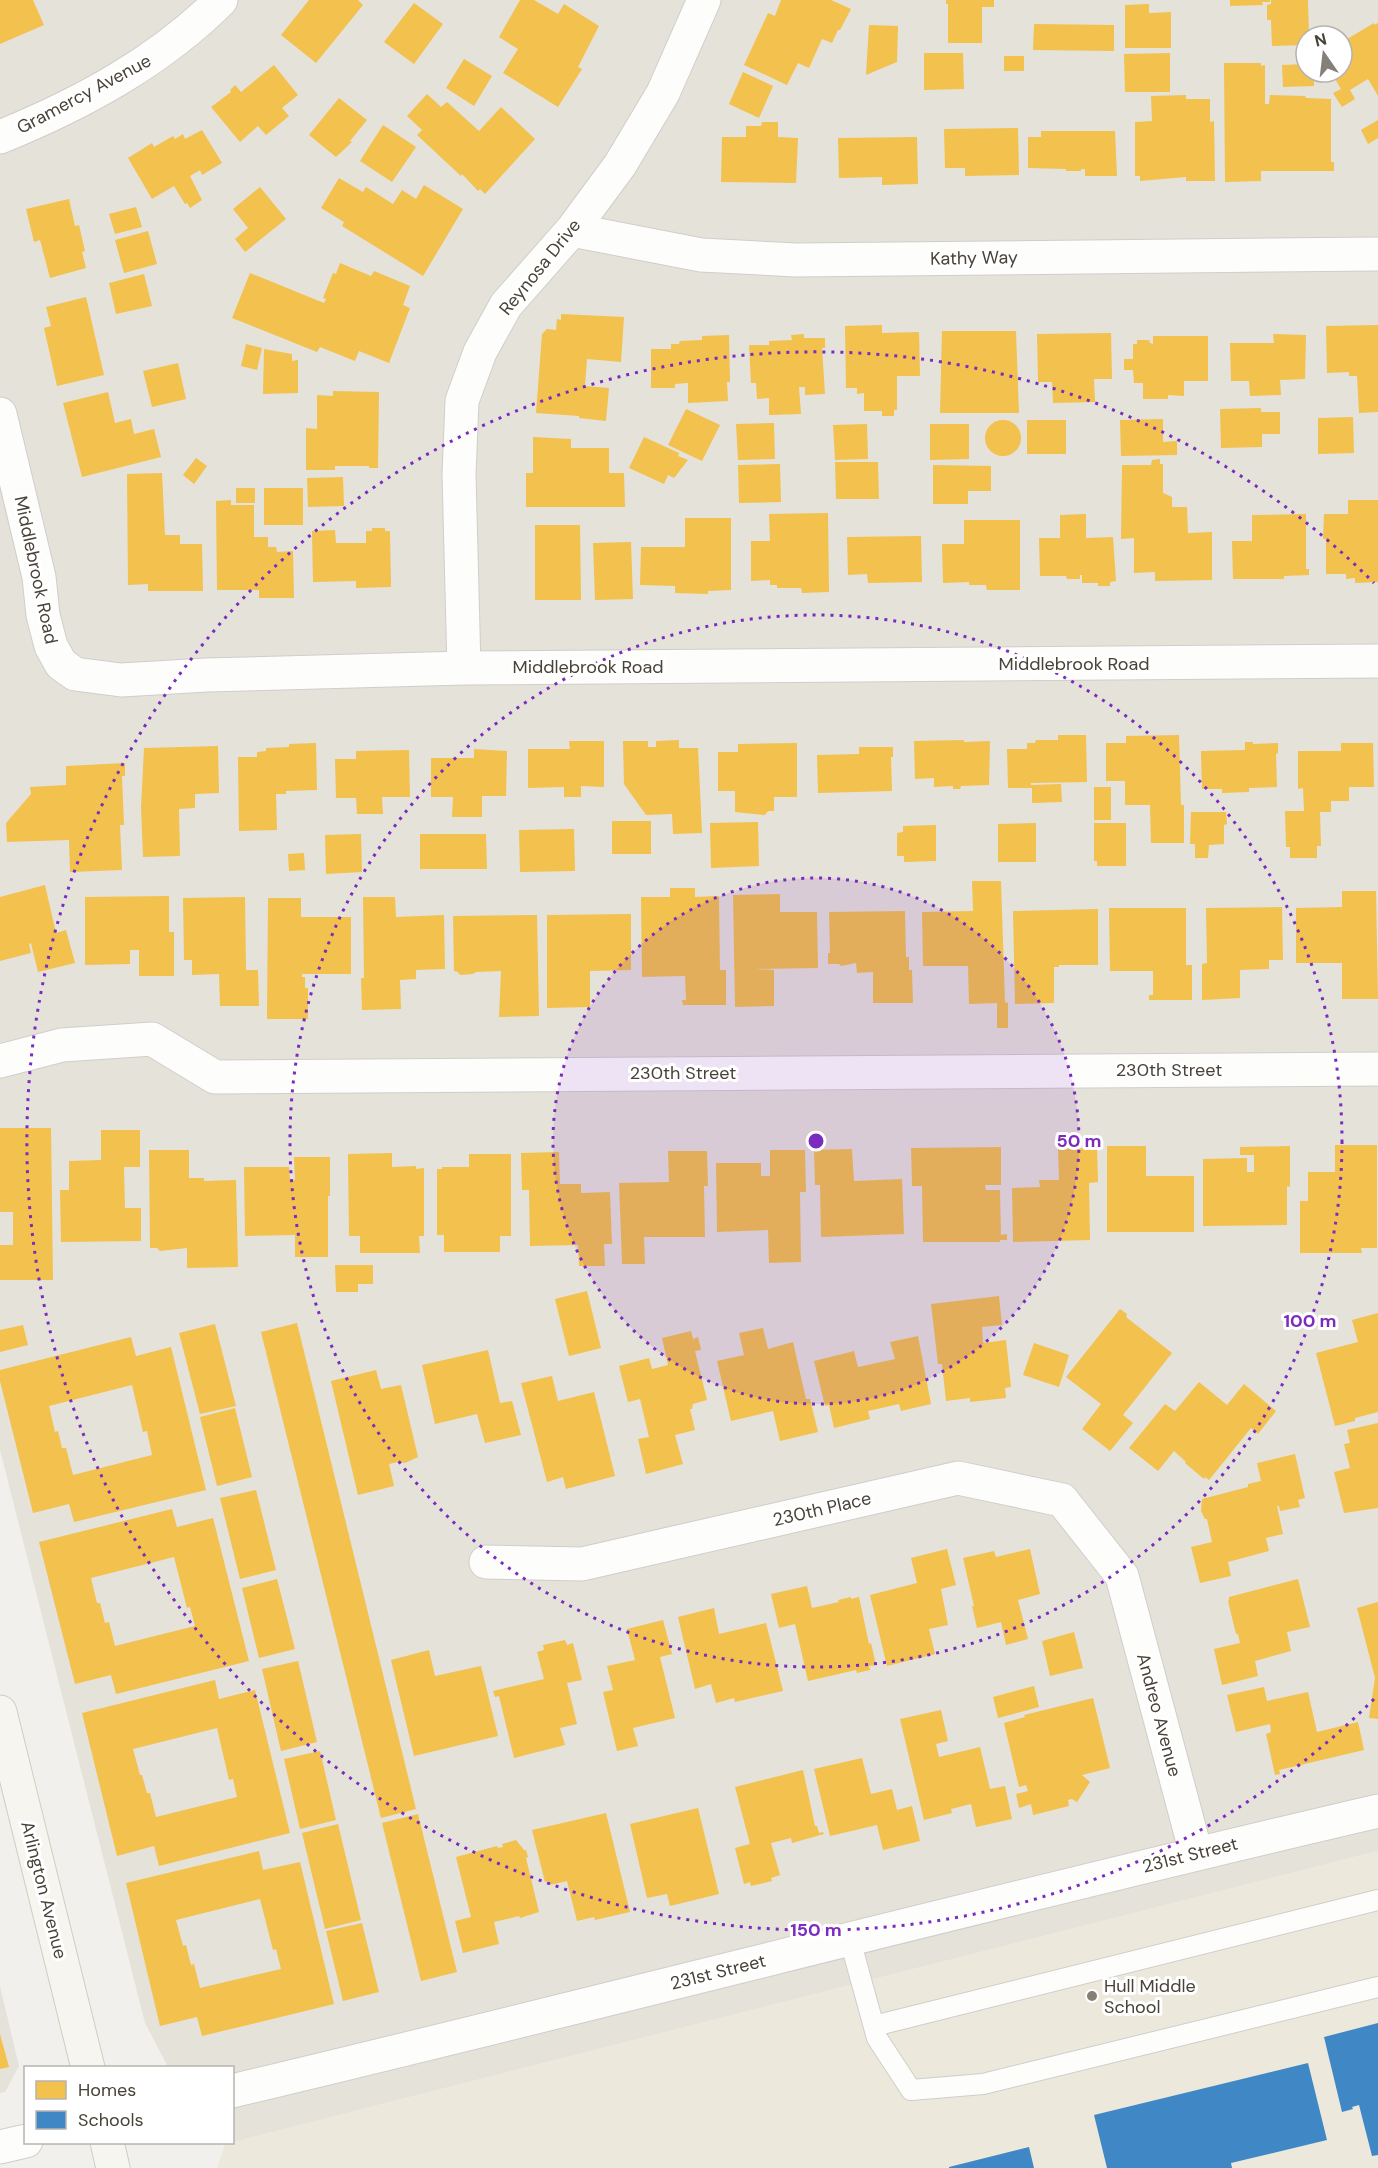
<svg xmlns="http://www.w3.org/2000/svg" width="1378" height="2168" viewBox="0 0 1378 2168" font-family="'DM Sans',sans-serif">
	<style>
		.residential { fill: #e5e2da; fill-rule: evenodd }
		.education { fill: #ece8dc }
		.homes { fill: #f2c14e; fill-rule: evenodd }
		.schools { fill: #3f88c5 }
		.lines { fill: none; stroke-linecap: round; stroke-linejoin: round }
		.service-casing { stroke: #d0ceca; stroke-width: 22 }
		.minor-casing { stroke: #d0ceca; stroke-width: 35 }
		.secondary-casing { stroke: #d0cdc3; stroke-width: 35 }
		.service { stroke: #fdfdfc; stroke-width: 20 }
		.minor { stroke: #fdfdfc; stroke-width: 33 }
		.secondary { stroke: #f7f5f0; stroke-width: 33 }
		.ring { fill: none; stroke: #7b2cbf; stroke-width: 3; stroke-dasharray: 3 6 }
		.poi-dot { fill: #847f77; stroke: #fff; stroke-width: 2 }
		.labels { text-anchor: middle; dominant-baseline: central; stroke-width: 6; stroke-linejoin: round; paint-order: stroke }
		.street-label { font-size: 18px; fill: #484238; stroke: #fff }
		.poi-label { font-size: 18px; fill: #484238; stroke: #fff; text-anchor: start }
		.centre { fill: #7b2cbf; stroke: #fff; stroke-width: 3 }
		.ring-label { font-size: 18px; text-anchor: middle; font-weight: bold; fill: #7b2cbf; stroke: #fff; stroke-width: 6; stroke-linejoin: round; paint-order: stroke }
	</style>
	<rect width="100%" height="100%" fill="#f2f0ec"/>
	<path class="residential" d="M0 0H1378V1851L233 2142 232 2068 168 2067 145 2023 0 1450ZM1306 36H1342V72H1306Z
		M0 1986 19 2066 5 2092 0 2093Z"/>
	<path class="education" d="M1378 1851V2168H217L225 2144Z"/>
	<path class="homes" d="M0 0H33L44 25 0 44Z
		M309 0H358L363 5 316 63 281 35Z
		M520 0H534L558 14 564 4 599 26 578 67 582 69 558 107 503 73 518 49 499 37Z
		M781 0H831L851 9 840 30H838L832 43 822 39 809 68 798 63 787 85 744 65 768 13 775 16Z
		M946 0H994V7H982V43H948V4H946Z
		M1230 0H1270V2H1262L1263 5 1230 6Z
		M1271 0H1308L1309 36H1306V45L1272 46 1271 20H1267V5L1271 4Z
		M414 3 443 24 414 64 384 42Z
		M1149 4V13L1171 12V48H1125V5Z
		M1374 23V25L1378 23V96L1368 79 1350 90 1355 99 1342 107 1333 93 1341 89 1331 72H1342V42Z
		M1034 24 1114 25V51L1033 50Z
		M869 25 898 26 897 62 866 75Z
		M924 53H963L964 89 924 90Z
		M1170 53V92H1125L1124 54Z
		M1004 56H1024V71H1004Z
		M464 59 492 76 474 106 446 88Z
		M1224 63H1261V66L1265 65V104H1269L1270 95 1305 96 1306 98 1331 99V162H1334V171H1261V181L1225 182Z
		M1306 64V72H1314V86L1283 87 1282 65Z
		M274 65 298 95 282 108 289 116 266 135 258 126 240 142 211 107 231 92 230 90 235 85 241 92Z
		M743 72 773 86 759 118 729 104Z
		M427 94 441 107 447 102 479 131 501 107 535 139 485 194 480 189 478 191 462 174 461 176 417 135 422 130 407 116Z
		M1186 95V99H1210V122L1214 121 1215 181H1186V177L1140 181V176H1135V122L1152 121 1151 96Z
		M339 98 367 120 350 141 352 142 336 157 309 135Z
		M1378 120V138L1368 144 1361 130Z
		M762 122H778V137L798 138 796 183 721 182 722 137H746V126H761Z
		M383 125 416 147 392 182 360 161Z
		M1018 128 1019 175 965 176V168H945L944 129Z
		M202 130 222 163 202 175 200 170 190 176 202 200 190 208 187 203 185 204 174 186 152 199 128 158 152 143 154 147 173 136 175 139 183 134 185 139Z
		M1041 131H1115L1117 176H1085V169H1081V171H1066V169L1028 168V137H1041Z
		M917 137 918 184 882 185V177L839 178 838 138Z
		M339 178 363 192 366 187 393 204 402 190 416 199 424 185 463 209 423 276 342 226 344 222 321 208Z
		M260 187 286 219 245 252 235 239 248 228 233 209Z
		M69 199 75 226 79 225 85 251 82 252 86 268 50 278 40 240 34 242 26 209Z
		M136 207 142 227 115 234 109 214Z
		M148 231 157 264 124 273 115 240Z
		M340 263 371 276 374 271 410 286 403 305 410 308 389 363 359 351 355 361 320 347 317 352 232 318 250 273 324 303 326 299 323 298 333 273 336 274Z
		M144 274 152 306 116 314 109 283Z
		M86 297 104 375 57 386 44 328 51 326 46 307Z
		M561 314 624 317 621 362 587 359 585 386 609 388 606 421 579 418V416L536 413 542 334 547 329 556 330 557 319 561 320Z
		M882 325V333L919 332 920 376H897V410H894V416H882V411H864V393L857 394V388H846L845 326Z
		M1378 325V412L1359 413 1357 376H1349V372L1327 373 1326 326Z
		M942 331H1016L1019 413H940Z
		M1111 333 1112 379H1094L1095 402 1053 403 1052 382H1038L1037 334Z
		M804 334V338H825V348H822L825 394 805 395V387H799L801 414 769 415V398L757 399 756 383H751L749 345H769V341L792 340 791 335Z
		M1273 334 1306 335 1305 379 1280 380 1281 395 1250 396 1249 381H1231L1230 343H1274Z
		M729 335 730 382H727L728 401 688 403V383L675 384V388H651V349H671V344H679L680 341 702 340V336Z
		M1153 336H1208V381H1184V396L1168 395V399H1143V383H1134L1133 370H1124V359H1133V344H1137V340H1149L1150 343 1153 344Z
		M246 344 262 348 257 370 241 366Z
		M264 349 292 354V361L298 360V393L263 394Z
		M178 363 186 399 152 407 143 371Z
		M333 391 379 392 378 468H369V466H335V470H306V428L317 429V395L333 396Z
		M108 392 115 423 131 419 134 434 154 429 161 457 82 477 63 403Z
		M1261 408V412H1280V434H1262V447L1221 448 1220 409Z
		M686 409 720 425 702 461 668 445Z
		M1353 417 1354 453 1318 454V418Z
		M1163 419V442L1177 441V455L1121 456 1120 420Z
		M1027 420H1066V454H1027Z
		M985 438a18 18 0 1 1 36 0a18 18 0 1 1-36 0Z
		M774 423 775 459 738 460 736 424Z
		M867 424 868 459 835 460 833 425Z
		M930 424H969V459L930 460Z
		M533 437 571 439V448H609V473H624L625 507H526V473H533Z
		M644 437 679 453 678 456 688 460 674 478 668 475 664 484 629 468Z
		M196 458 207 466 194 484 183 475Z
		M1160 459V464H1163V493L1172 497V507H1187L1188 533 1212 532V580L1155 581V572L1134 573V538L1121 539 1122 465H1151L1152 460Z
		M835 462H878L879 499H836Z
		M780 464 781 502 739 503 738 465Z
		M933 465 991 466V491H968V504H933Z
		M162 473 165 535H180V544H202L203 591H148V584L128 585 127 474Z
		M343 477 344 506 308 507 307 478Z
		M236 488H255V503H236Z
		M264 488H303V525H264Z
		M231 500V505H254V537H268V547H276L277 552 293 551 294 598H259V590H217L216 501Z
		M1348 500H1378V582L1355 583V578L1346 579V574H1326V539H1323L1324 514H1348Z
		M828 513 829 592 802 593 801 588H777V585H770V580L751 581V541H770L769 514Z
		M1086 514V538L1113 537 1116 581 1110 582V586H1098V583H1082V575H1080V579H1067L1066 576H1040L1039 538H1060V515Z
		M1306 514V569H1309V575L1284 576V579H1233L1232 541H1252V515Z
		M685 518H731V590L708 591V594L675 593V586L640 585 641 547H685Z
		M964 520H1020V590H987L986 585H969V582L943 583 942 544H964Z
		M535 525H580L581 600H535Z
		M372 528H385V531H390L391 587 356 588V581L313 582 312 531 335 530 336 543H366V531H372Z
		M921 536 922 582 868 583 867 574 848 575 847 537Z
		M631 542 633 599 595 600 593 543Z
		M1058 735H1086L1087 782 1031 783V785L1061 784 1062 802 1032 803V788H1008L1007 749H1027V743H1035L1036 740H1058Z
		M1179 735 1181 805H1184V843H1151L1150 805H1125V781H1106V743H1126V736Z
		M679 740V748H698L702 833 673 834 672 814 646 815 624 784 623 741H648V747H656V741Z
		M964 740V742L990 741 989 785 961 786 960 789H953V786L934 787V778L915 779 914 741Z
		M569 741H604V787L581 786V797H564V787L528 788V749H570Z
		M1245 742H1253V744L1278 743V753L1276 754 1277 787 1249 788V792L1222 793V789H1202L1201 751 1245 750Z
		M316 743 317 790 286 791V794H276L277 830 239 831 238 757H257V752L266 751V748L289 747V744Z
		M797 743V797H774V811H768L765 815 735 812V791H718V752H738V744Z
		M1341 743H1373L1374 787H1349V801H1331V812H1320L1321 846H1317V858H1290V847H1286L1285 811H1304L1303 788 1298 789V751H1341Z
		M218 746 219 793 195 794V808L179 809 180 856 143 857 141 807 144 748Z
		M859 747H893V757H891L892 791 818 793 817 755 859 754Z
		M474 749 507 751 506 796H482V817H452L453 797H431V758H474Z
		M409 750 410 797H382L383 814H357L356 798H336L335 759H356V751Z
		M125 763V776H122L124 825H120L122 870 70 872 69 840 7 842 6 823 31 794 30 787 66 785V766Z
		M1094 787H1111V820H1094Z
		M1191 812H1226L1227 824 1224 825V844L1209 845 1208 858H1195V844H1190Z
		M612 821H651V854H612Z
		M758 822 759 866 711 868 710 823Z
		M1036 823V862H998V824Z
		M1094 823H1126V866H1097V861H1094Z
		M936 825V861L904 862V856H897V833L903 832V826Z
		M574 829 575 871 520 872 519 830Z
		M361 834 362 872 326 874 325 835Z
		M420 834H486L487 869H420Z
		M304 853 305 870 289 871 288 854Z
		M972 881H1001L1005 1002 1008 1003V1028H997V1003L969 1004 968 966H923L922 912 973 911Z
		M45 885 56 933 66 930 75 963 38 972 31 943 29 944 31 953 0 961V897Z
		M670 888H695V897L719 896 720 970H726V1005H683L682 1000H686L685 976 642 977 641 897H670Z
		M1342 891H1376L1378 999H1342V963H1296V908L1342 907Z
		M780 894V912H817L818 968 755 969 774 970V1006L735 1007 733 895Z
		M169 896V932H174V976H139V950H130V964L85 965V897Z
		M245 897 246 970H258L259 1006H220L219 974 192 975V960H184L183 898Z
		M363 897H395L396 917 444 915 445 969 416 970V979L400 980 401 1009 362 1010 361 978H364Z
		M268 898H301V917H351V974H302V977H305V988H308V1019H267Z
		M1282 907 1283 960H1269V969L1240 970V998L1202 1000V964L1207 963 1206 908Z
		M1109 908H1186V965H1192V1000H1149V995H1153V971H1110Z
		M1098 909V965H1059V967H1054V1003L1015 1004 1013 911Z
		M905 911 906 957H909V970H912L913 1003H873V972L857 973 856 963 841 966 839 964H828V953H830L829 912Z
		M631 914V970L590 971V1007L547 1008V915Z
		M537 915 539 1016 499 1017 501 971 476 972 473 974 460 975 458 972 454 971 453 916Z
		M0 1128H51L53 1280H0V1245H13V1212H0Z
		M101 1130H140V1167H124L125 1208H141V1241L61 1242 60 1190H69V1161L101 1160Z
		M1335 1145H1377V1248H1361L1362 1253H1300V1201H1308V1172H1335Z
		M1107 1146H1146V1176H1194V1232H1107Z
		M1290 1146V1187L1287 1186V1225L1203 1226V1159L1247 1158V1172H1254V1155H1240V1147Z
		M1001 1147V1185H985L986 1190H1000L1001 1235 1007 1234V1240H1000V1242H923L922 1186H912L911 1148Z
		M1097 1148 1098 1182 1089 1183 1090 1240 1013 1242 1012 1188 1040 1187 1039 1180H1059L1058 1149Z
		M852 1149 854 1181 902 1179 904 1234 821 1237 820 1185H815L814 1150Z
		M149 1150H189V1178H204V1181L236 1180 238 1267 187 1268V1248L160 1251 157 1248H150Z
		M770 1150H805L806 1192H800L801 1262 769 1263 768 1230 717 1232 716 1163H761V1176H770Z
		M668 1151H707L708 1186H704L705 1237H644L645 1264H622L619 1183 669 1182Z
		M559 1152 560 1184H581V1193L610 1192 612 1244H604L605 1266H579L578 1245 530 1246 529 1190H522L521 1153Z
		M392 1153V1167L416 1166V1169L424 1168V1236H419L420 1253H360V1236H349L348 1154Z
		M469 1154H511V1236H500V1252H444V1235H437V1169H442V1167H469Z
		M294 1157H330V1196H328V1257H295V1235L245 1236 244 1167H289L290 1180H295Z
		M335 1265H373V1284H358V1292H336Z
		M587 1291 601 1348 569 1356 555 1299Z
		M999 1296 1002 1325 982 1327 983 1343 1006 1340 1011 1387 1005 1388 1006 1398 970 1402V1398L946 1401 942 1364H938L931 1304Z
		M1120 1309 1127 1314 1126 1317 1172 1353 1123 1415 1133 1423 1110 1451 1082 1429 1101 1404 1066 1377Z
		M1378 1313V1412L1355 1418V1421L1335 1426 1316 1353 1358 1342 1352 1320Z
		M297 1323 416 1809 381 1818 261 1332Z
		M215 1324 236 1406 200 1414 179 1333Z
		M23 1325 28 1345 0 1352V1330Z
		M763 1328 768 1349 793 1342 806 1399H810L818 1432 780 1441 773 1411 731 1421 717 1361 744 1355 739 1333Z
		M691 1331 693 1339 698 1337 701 1350 695 1351 707 1400 693 1404 692 1409H690L695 1430 675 1435 683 1464 646 1474 638 1439 649 1437 640 1399 628 1402 619 1366 649 1358 652 1369 668 1365 662 1338Z
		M918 1336 931 1404 901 1411 899 1404 868 1411 870 1419 834 1428 829 1405 825 1406 814 1361 854 1351 858 1367 895 1359 890 1342Z
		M131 1337 136 1356 171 1347 206 1490 74 1522 69 1504 33 1513 0 1381V1370ZM132 1385 143 1432 147 1431 152 1455 73 1475 66 1448H62L58 1431 55 1432 49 1406Z
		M1034 1343 1069 1355 1059 1387 1023 1375Z
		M488 1350 500 1403 512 1401 521 1435 485 1443 477 1414 435 1424 422 1365Z
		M376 1370 381 1389 401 1385 418 1457 405 1463 398 1462 389 1464 394 1486 358 1495 331 1381Z
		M552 1376 558 1401 594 1392 615 1476 566 1489 563 1477 547 1482 521 1383Z
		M1199 1382 1227 1405 1244 1384 1276 1411 1258 1434 1251 1428 1209 1480 1205 1477 1204 1479 1185 1463 1186 1462 1174 1451 1158 1471 1129 1448 1165 1404 1175 1411Z
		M235 1408 252 1477 217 1486 200 1417Z
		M1378 1423V1508L1344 1513 1334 1472 1350 1468 1344 1444 1350 1443 1347 1430Z
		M1295 1454 1305 1498 1298 1500 1300 1507 1280 1511 1279 1506H1277L1283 1534 1266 1538 1269 1551 1228 1562 1231 1576 1200 1583 1191 1547 1212 1542 1207 1519H1205L1201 1511 1202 1499 1248 1487V1484L1261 1481 1257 1463Z
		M256 1490 276 1570 240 1579 220 1498Z
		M172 1509 177 1527 213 1518 249 1661 116 1694 111 1675 75 1684 39 1542ZM174 1557 187 1608 190 1607 195 1626 115 1646 109 1622 105 1623 100 1603H97L91 1578Z
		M947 1549 956 1585 941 1589 948 1625 929 1629 935 1654 887 1666 870 1595 917 1583 911 1558Z
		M1030 1549 1040 1594 1018 1600 1028 1639 1006 1645 1001 1622 977 1628 972 1606H974L963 1558 994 1551 996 1557Z
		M277 1579 295 1649 259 1658 242 1588Z
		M1298 1579 1310 1627 1287 1632 1291 1651 1255 1661 1258 1676 1222 1685 1214 1649 1240 1643 1238 1634H1236L1228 1601 1229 1600V1597Z
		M807 1586 812 1608 839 1602 838 1600 851 1597V1599L859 1597 869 1644 871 1643 876 1665 869 1666 870 1670 857 1673 856 1670 808 1681 795 1624 779 1628 771 1594Z
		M1378 1602V1719L1369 1718 1375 1678 1357 1608Z
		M714 1608 719 1634 766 1623 783 1691 735 1702 734 1698 716 1703 711 1684 695 1689 678 1617Z
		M663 1620 672 1654 660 1657 675 1718 633 1728 638 1746 617 1751 603 1692 613 1690 607 1666 635 1660 627 1629Z
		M1074 1632 1083 1668 1050 1676 1042 1641Z
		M565 1640 567 1645 573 1643 582 1680 567 1683 577 1724 560 1728 565 1745 514 1758 499 1696 495 1697 493 1691 544 1679 537 1652 544 1650 543 1645Z
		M429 1650 435 1676 481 1666 498 1736 414 1756 391 1660Z
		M298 1661 317 1742 281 1751 262 1669Z
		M215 1680 219 1699 255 1690 290 1833 159 1866 154 1846 117 1856 82 1713ZM217 1728 229 1780 233 1779 237 1797 156 1817 150 1793H147L142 1775H140L133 1749Z
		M1034 1686 1039 1707 998 1718 993 1697Z
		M1264 1687 1267 1701 1308 1692 1317 1732 1358 1722 1364 1750 1279 1770 1280 1774 1275 1775 1266 1734 1271 1732 1270 1724 1236 1732 1227 1695Z
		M1093 1698 1110 1768 1082 1775 1090 1782 1077 1802 1072 1799 1068 1800 1069 1806 1033 1815 1031 1804 1019 1808 1016 1794 1028 1791 1026 1785 1019 1787 1004 1723 1025 1717 1024 1715Z
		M941 1710 948 1741 936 1744 939 1757 980 1747 990 1789 1005 1786 1012 1819 976 1827 971 1804 951 1809 952 1813 924 1820 900 1719Z
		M320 1751 336 1820 300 1829 284 1759Z
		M862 1758 871 1794 892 1789 897 1810 912 1806 920 1841 883 1850 877 1825 830 1836 814 1769Z
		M803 1770 815 1826H817L819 1833 823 1832 824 1834 792 1843 791 1838 771 1843 780 1875 771 1878 772 1881 751 1886 750 1882 744 1884 735 1848 750 1844 735 1787Z
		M698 1808 719 1894 670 1906 667 1894 647 1898 630 1824Z
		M606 1813 630 1912 595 1920 594 1917 577 1921 567 1881 550 1885 549 1881 545 1882 532 1830Z
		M418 1814 457 1972 421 1981 382 1823Z
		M338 1824 361 1920 325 1929 302 1833Z
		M516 1840 524 1850H526L528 1857 526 1858 539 1912 520 1918 519 1916 494 1922 499 1944 463 1953 455 1921 471 1917 456 1857 497 1846 498 1848 503 1847 502 1844Z
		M259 1851 263 1870 300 1862 334 2004 202 2036 197 2017 160 2026 126 1883ZM260 1899 273 1950 276 1949 281 1969 200 1988 194 1964 191 1965 186 1945 183 1946 176 1920Z
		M362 1923 379 1992 343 2001 326 1931Z
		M0 2034 9 2067 0 2069Z"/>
	<path class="schools" d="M1378 2023V2155L1372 2156 1359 2105 1352 2107 1353 2109 1342 2112 1324 2037Z
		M1308 2063 1327 2140 1231 2163 1232 2168H1107L1094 2115Z
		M1029 2147 1034 2168H949V2167Z"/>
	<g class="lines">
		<defs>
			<path id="service" d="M850 1940 877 2038 911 2090 983 2084 1378 1987
				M874 2026 1378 1900"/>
			<path id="minor" d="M0 137C81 104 159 62 221 0
				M572 230 701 255 796 260 1378 254
				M0 414 39 577 43 615 51 646 61 664 75 674 121 680 207 675 464 668 1378 661
				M464 668 459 474 462 401 480 352 506 305 572 230 620 165 663 93 704 0
				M0 1061 62 1045 152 1039 215 1077 1378 1069
				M486 1562 582 1564 958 1478 1062 1500 1122 1576 1196 1853
				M232 2091C615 2000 995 1900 1378 1811
				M0 2147 26 2141"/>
			<path id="secondary" d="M0 1712 88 2068
				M107 2142 113 2168"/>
		</defs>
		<use href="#service" class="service-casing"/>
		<use href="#minor" class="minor-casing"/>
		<use href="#secondary" class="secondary-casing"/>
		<use href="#service" class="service"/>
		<use href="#minor" class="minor"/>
		<use href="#secondary" class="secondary"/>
	</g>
	<circle cx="816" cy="1141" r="263" fill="#7b2cbf" fill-opacity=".12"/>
	<g class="ring">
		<circle cx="816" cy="1141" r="263"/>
		<circle cx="816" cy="1141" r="526"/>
		<path d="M1374 1699A789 789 0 1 1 1374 583"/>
	</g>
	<circle class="poi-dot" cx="1092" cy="1996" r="6"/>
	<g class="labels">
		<g class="street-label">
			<text transform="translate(84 94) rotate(-28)">Gramercy Avenue</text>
			<text transform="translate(974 258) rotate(-1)">Kathy Way</text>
			<text transform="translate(540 267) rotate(-51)">Reynosa Drive</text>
			<text transform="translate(36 570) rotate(78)">Middlebrook Road</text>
			<text x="1074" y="664">Middlebrook Road</text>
			<text x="588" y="667">Middlebrook Road</text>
			<text x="1169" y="1070">230th Street</text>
			<text x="683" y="1073">230th Street</text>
			<text transform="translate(822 1509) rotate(-13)">230th Place</text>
			<text transform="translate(1159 1715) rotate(75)">Andreo Avenue</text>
			<text transform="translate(1190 1855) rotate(-14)">231st Street</text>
			<text transform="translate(44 1890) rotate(76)">Arlington Avenue</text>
			<text transform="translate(718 1972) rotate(-14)">231st Street</text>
		</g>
		<g class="poi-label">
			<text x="1104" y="1986">Hull Middle<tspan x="1104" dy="21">School</tspan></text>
		</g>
	</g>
	<circle cx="816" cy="1141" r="9" class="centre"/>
	<g class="ring-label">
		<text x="1079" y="1147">50 m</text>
		<text x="1310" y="1327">100 m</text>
		<text x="816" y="1936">150 m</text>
	</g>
	<rect x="24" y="2066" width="210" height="78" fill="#ffffff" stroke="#b6b3af" stroke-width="1.5"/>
	<rect x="36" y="2081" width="30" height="18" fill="#f2c14e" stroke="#b6b3af" stroke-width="1.5"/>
	<text x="78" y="2096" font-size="18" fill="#484238">Homes</text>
	<rect x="36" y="2111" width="30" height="18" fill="#3f88c5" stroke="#b6b3af" stroke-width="1.5"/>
	<text x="78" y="2126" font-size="18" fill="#484238">Schools</text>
	<g transform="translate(1324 54) rotate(346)"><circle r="28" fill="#ffffff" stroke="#b6b3af" stroke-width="1.5"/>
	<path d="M0-4.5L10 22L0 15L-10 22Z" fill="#847f77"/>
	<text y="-9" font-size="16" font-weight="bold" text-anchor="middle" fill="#484238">N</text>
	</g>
</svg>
